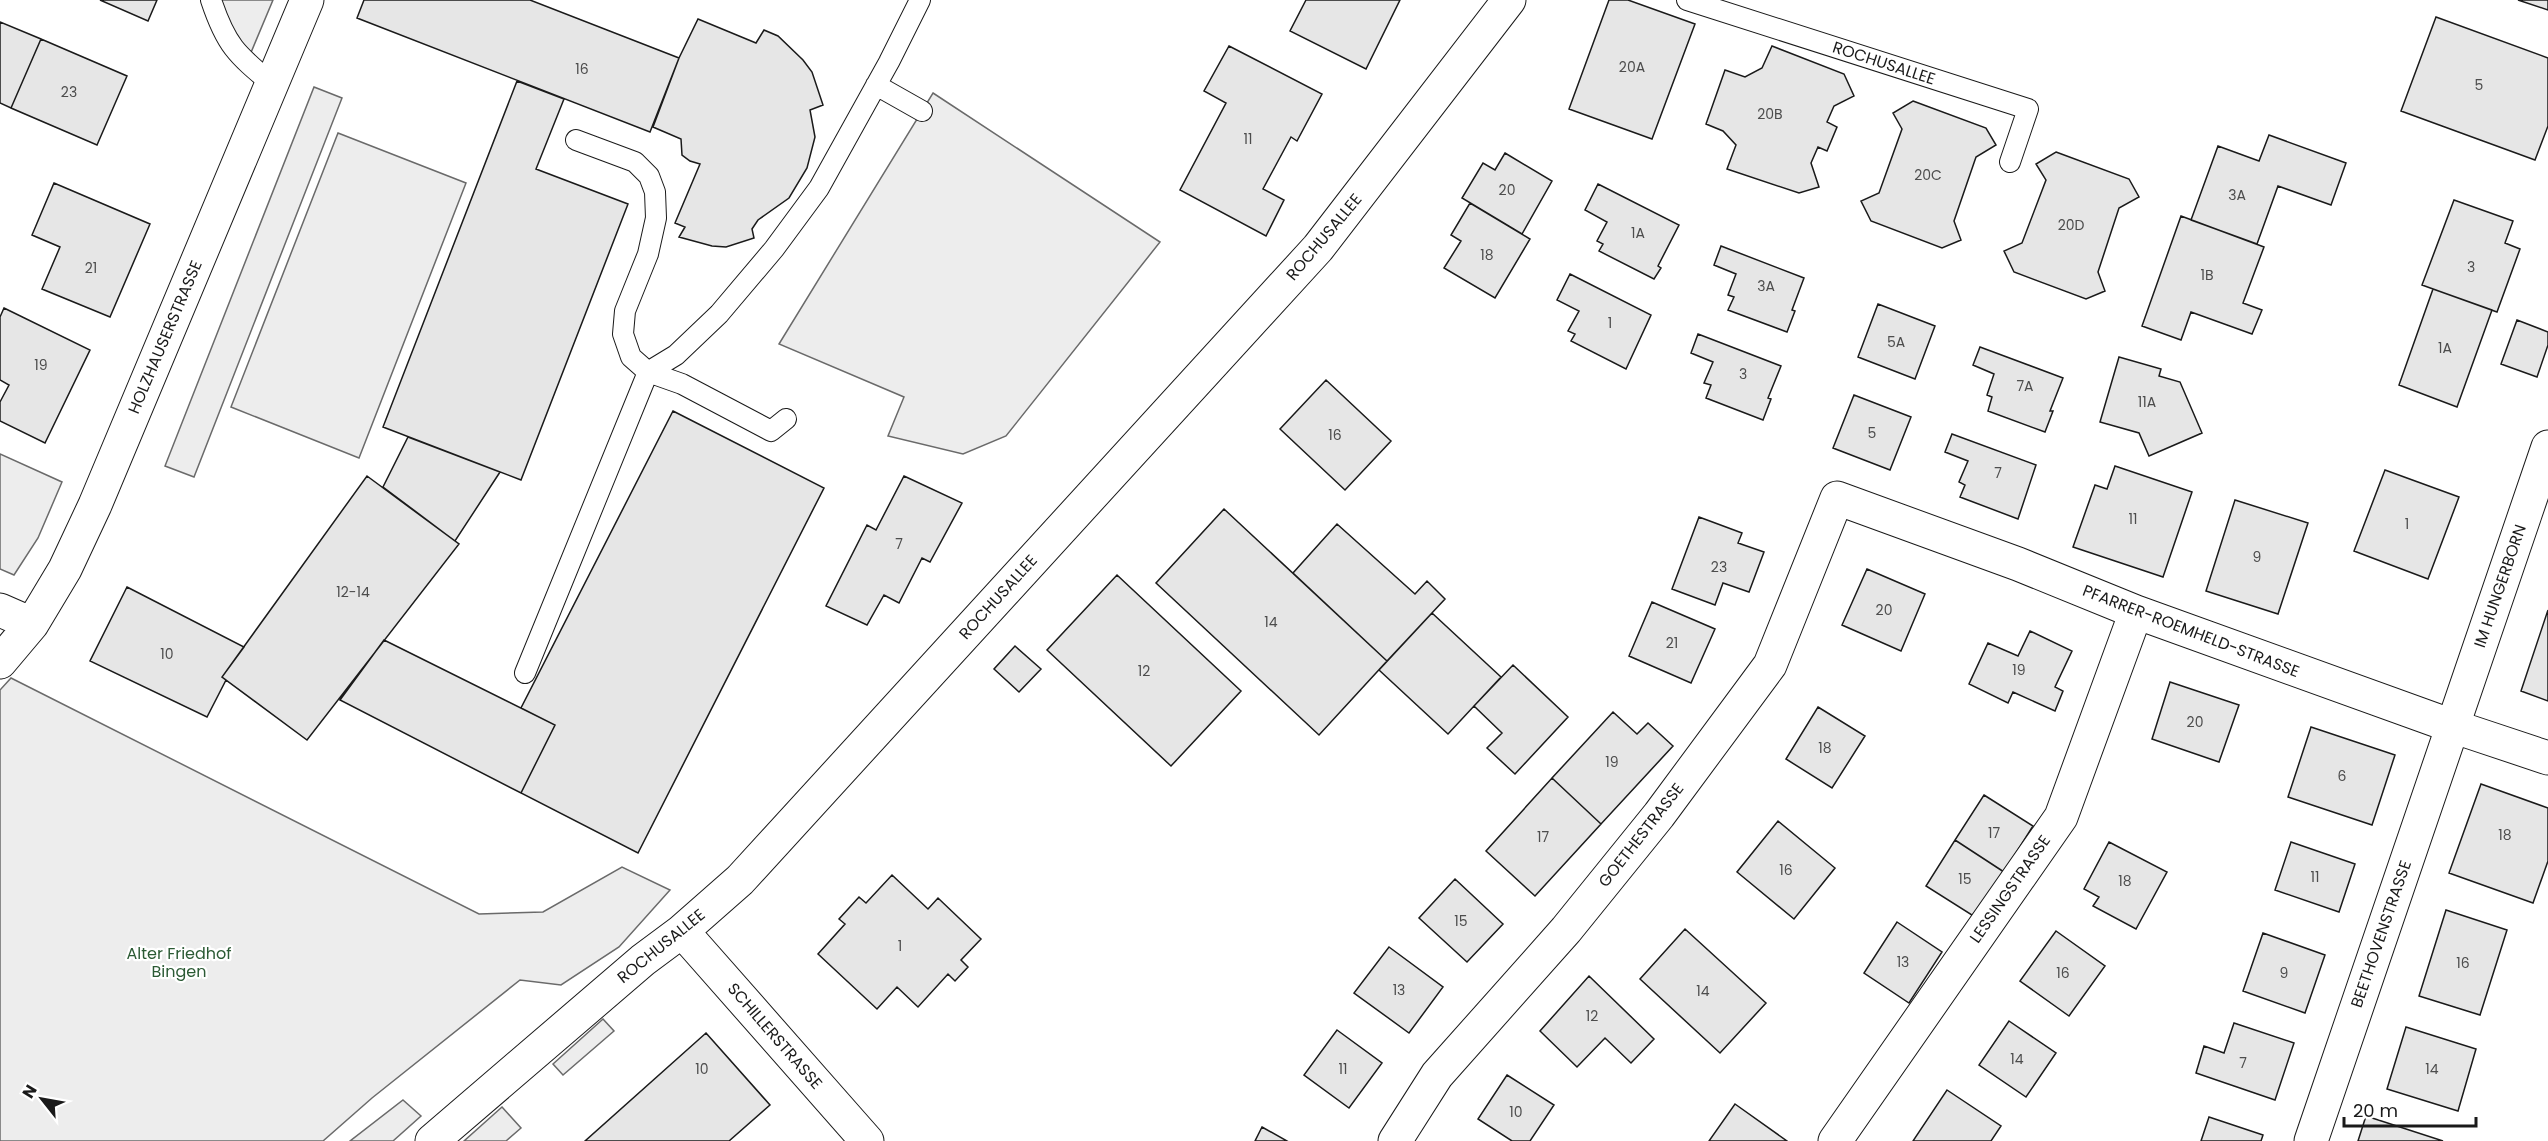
<svg xmlns="http://www.w3.org/2000/svg" width="2548" height="1141" viewBox="0 0 2548 1141" font-family="Poppins,sans-serif">
	<style>
		.built { fill: #ededed; stroke: #6a6a6a; stroke-width: 1.5 }
		.building { fill: #e6e6e6; stroke: #1a1a1a; stroke-width: 1.5 }
		.lines { fill: none; stroke-linecap: round; stroke-linejoin: round }
		.lane-casing { stroke: #1a1a1a; stroke-width: 22 }
		.street-casing { stroke: #1a1a1a; stroke-width: 35 }
		.lane { stroke: #fff; stroke-width: 20 }
		.street { stroke: #fff; stroke-width: 33 }
		.labels { text-anchor: middle; dominant-baseline: central; stroke-width: 4.5; stroke-linejoin: round; paint-order: stroke }
		.number-label { font-size: 14px; fill: #4d4d4d }
		.street-label { font-size: 16px; fill: #1a1a1a; stroke: #fff }
		.park-label { font-size: 16px; fill: #2b5a34; stroke: #fff }
	</style>
	<rect width="100%" height="100%" fill="#fff"/>
	<path class="built" d="M211 0H273L247 62Z
		M314 87 342 98 194 477 165 466Z
		M933 93 1160 242 1006 436 963 454 888 436 904 397 779 344Z
		M338 133 466 183 359 458 231 407Z
		M0 454 62 482 38 538 14 575 0 569Z
		M11 678 479 914 543 912 622 867 670 890 619 947 561 985 520 980 372 1098 323 1141H0V690Z
		M603 1019 614 1031 563 1075 553 1064Z
		M403 1100 421 1116 393 1141H350Z
		M502 1107 521 1128 506 1141H464Z"/>
	<path class="building" d="M100 0H157L148 21Z
		M364 0H530L679 58 650 132 357 18Z
		M1306 0H1400L1366 69 1290 31Z
		M1609 0H1628L1695 24 1652 139 1569 109Z
		M2518 0H2548V10Z
		M2436 17 2548 58V126L2535 160 2401 111Z
		M698 19 756 43 764 30 778 36 803 60 812 72 823 105 810 110 815 137 807 168 789 198 758 220 752 229 754 238 726 247 712 246 679 237 685 227 675 223 700 164 690 161 682 155 681 139 653 127 679 58Z
		M0 22 41 39 11 108 0 103Z
		M41 39 127 76 97 145 11 108Z
		M1229 46 1322 94 1297 141 1291 137 1263 189 1284 200 1266 236 1180 190 1226 103 1204 91Z
		M1772 46 1844 74 1854 96 1834 106 1827 122 1837 127 1827 151 1818 147 1811 163 1819 187 1799 193 1727 169 1736 145 1723 131 1706 124 1725 70 1745 77 1762 68Z
		M517 81 564 99 536 169 628 204 521 480 383 427Z
		M1913 101 1986 128 1996 145 1976 157 1954 221 1961 240 1942 248 1871 221 1861 201 1879 193 1902 129 1893 113Z
		M2269 135 2346 163 2331 205 2278 186 2257 244 2191 220 2218 146 2259 161Z
		M2056 152 2129 179 2139 197 2119 208 2098 272 2105 291 2086 299 2014 272 2004 251 2022 243 2046 180 2036 164Z
		M1505 153 1552 181 1522 234 1462 198 1483 163 1495 170Z
		M54 183 150 224 110 317 42 289 60 247 32 235Z
		M1598 184 1679 225 1658 266 1661 268 1654 279 1599 251 1603 244 1597 241 1607 222 1585 210Z
		M2454 200 2513 221 2505 243 2520 249 2497 312 2422 285Z
		M1470 203 1530 239 1495 298 1444 268 1461 241 1451 235Z
		M2181 216 2264 247 2243 303 2262 310 2252 334 2191 312 2181 340 2142 326Z
		M1721 246 1804 278 1792 310 1795 311 1787 332 1728 310 1734 297 1728 295 1736 274 1714 265Z
		M1570 274 1651 315 1626 369 1571 341 1575 334 1568 331 1579 311 1557 300Z
		M2433 289 2492 310 2457 407 2399 385Z
		M1878 304 1935 326 1915 379 1858 357Z
		M4 308 90 350 45 443 0 421V402L9 385 0 380V317Z
		M2517 320 2548 332V345L2537 377 2501 364Z
		M1698 334 1781 366 1768 398 1771 399 1763 420 1706 398 1711 385 1704 383 1713 362 1691 353Z
		M1980 347 2063 378 2050 411H2053L2045 432 1988 411 1992 397 1987 395 1994 374 1973 365Z
		M2119 357 2161 369 2159 376 2180 382 2202 433 2149 456 2139 433 2100 422Z
		M1326 380 1391 441 1345 490 1280 429Z
		M1854 395 1911 417 1890 470 1833 448Z
		M673 411 824 488 638 853 521 793 555 725 521 708Z
		M1952 434 2036 465 2018 519 1960 497 1965 485 1959 482 1968 461 1945 452Z
		M408 437 500 472 455 541 383 487Z
		M2115 466 2192 492 2163 577 2073 547 2095 485 2107 489Z
		M2385 470 2459 497 2428 579 2354 551Z
		M367 476 459 544 307 740 222 677Z
		M904 476 962 503 930 562 922 558 899 603 884 595 867 625 826 606 867 525 876 530Z
		M2235 500 2308 523 2278 614 2206 591Z
		M1224 509 1387 661 1319 735 1156 583Z
		M1699 517 1742 533 1738 543 1764 552 1749 592 1723 583 1715 605 1672 589Z
		M1337 524 1415 594 1427 581 1445 599 1387 661 1293 573Z
		M1867 569 1925 594 1901 651 1842 625Z
		M1117 575 1241 691 1171 766 1047 650Z
		M127 587 244 647 222 677 226 680 207 717 90 661Z
		M1652 602 1715 629 1691 683 1629 656Z
		M2548 610V701L2521 691Z
		M1432 613 1501 677 1448 734 1379 670Z
		M2030 631 2072 651 2055 687 2063 691 2055 711 2013 692 2008 703 1969 684 1988 643 2018 656Z
		M384 640 555 725 521 793 340 700Z
		M1015 646 1041 669 1019 692 994 669Z
		M1513 665 1568 717 1515 774 1487 748 1502 733 1474 706Z
		M2170 682 2239 705 2219 762 2152 739Z
		M1818 707 1865 736 1832 788 1786 759Z
		M1613 712 1637 734 1648 723 1673 746 1601 824 1552 778Z
		M2311 727 2395 755 2372 825 2288 797Z
		M1552 778 1601 824 1535 896 1486 851Z
		M2481 784 2548 808V861L2533 903 2449 873Z
		M1984 795 2033 826 2004 872 1955 840Z
		M1778 821 1835 868 1794 919 1737 872Z
		M1955 840 2004 872 1975 917 1926 886Z
		M2109 842 2167 872 2136 929 2093 906 2099 897 2084 889Z
		M2291 842 2355 864 2339 912 2275 890Z
		M892 875 928 909 938 898 981 939 961 960 968 967 955 981 948 974 918 1007 897 987 877 1009 818 954 845 924 839 919 859 897 866 903Z
		M1455 879 1503 924 1467 962 1419 918Z
		M2446 910 2507 930 2480 1015 2419 996Z
		M1897 922 1942 952 1909 1003 1864 973Z
		M1685 929 1766 1003 1720 1053 1640 979Z
		M2056 931 2105 966 2069 1016 2020 981Z
		M2263 933 2325 955 2305 1013 2243 991Z
		M1389 947 1443 987 1409 1033 1354 993Z
		M1589 976 1654 1039 1631 1063 1605 1038 1577 1067 1540 1031Z
		M2009 1021 2056 1053 2026 1097 1979 1065Z
		M2234 1023 2294 1043 2275 1100 2196 1073 2204 1046 2224 1053Z
		M2406 1027 2476 1049 2458 1111 2387 1089Z
		M1337 1030 1382 1063 1349 1108 1304 1075Z
		M706 1033 770 1105 729 1141H585Z
		M1507 1075 1554 1105 1530 1141H1512L1478 1119Z
		M1947 1090 2001 1126 1991 1141H1913Z
		M1735 1104 1787 1141H1709Z
		M2366 1116 2443 1141H2358Z
		M2209 1117 2263 1135 2261 1141H2201Z
		M1262 1127 1287 1141H1255Z"/>
	<g class="lines">
		<defs>
			<path id="lane" d="M211 0C226 45 236 54 272 84
				M1687 0 2028 109 2010 162
				M876 85 922 111
				M576 140 635 162 649 176 655 192 656 218 648 254 625 311 623 334 631 357 648 372 682 384 771 431 786 419
				M525 673 648 372 676 355 719 314 774 249 819 188 889 62 920 0"/>
			<path id="street" d="M0 610 32 624
				M0 662 32 624 65 569 95 505 307 0
				M682 931 867 1141
				M432 1141 643 960 682 931 740 880 1318 248 1509 0
				M1395 1141 1437 1075 1566 930 1659 815 1770 665 1837 498 2018 564 2136 612 2452 726 2548 758
				M1835 1141 2061 817 2136 612
				M2311 1141 2548 447"/>
		</defs>
		<use href="#lane" class="lane-casing"/>
		<use href="#street" class="street-casing"/>
		<use href="#lane" class="lane"/>
		<use href="#street" class="street"/>
	</g>
	<g class="labels">
		<g class="number-label">
			<text x="1632" y="67">20A</text>
			<text x="582" y="69">16</text>
			<text x="2479" y="85">5</text>
			<text x="69" y="92">23</text>
			<text x="1770" y="114">20B</text>
			<text x="1248" y="139">11</text>
			<text x="1928" y="175">20C</text>
			<text x="1507" y="190">20</text>
			<text x="2237" y="195">3A</text>
			<text x="2071" y="225">20D</text>
			<text x="1638" y="233">1A</text>
			<text x="1487" y="255">18</text>
			<text x="2471" y="267">3</text>
			<text x="91" y="268">21</text>
			<text x="2207" y="275">1B</text>
			<text x="1766" y="286">3A</text>
			<text x="1610" y="323">1</text>
			<text x="1896" y="342">5A</text>
			<text x="2445" y="348">1A</text>
			<text x="41" y="365">19</text>
			<text x="1743" y="374">3</text>
			<text x="2025" y="386">7A</text>
			<text x="2147" y="402">11A</text>
			<text x="1872" y="433">5</text>
			<text x="1335" y="435">16</text>
			<text x="1998" y="473">7</text>
			<text x="2133" y="519">11</text>
			<text x="2407" y="524">1</text>
			<text x="899" y="544">7</text>
			<text x="2257" y="557">9</text>
			<text x="1719" y="567">23</text>
			<text x="353" y="592">12-14</text>
			<text x="1884" y="610">20</text>
			<text x="1271" y="622">14</text>
			<text x="1672" y="643">21</text>
			<text x="167" y="654">10</text>
			<text x="2019" y="670">19</text>
			<text x="1144" y="671">12</text>
			<text x="2195" y="722">20</text>
			<text x="1825" y="748">18</text>
			<text x="1612" y="762">19</text>
			<text x="2342" y="776">6</text>
			<text x="1994" y="833">17</text>
			<text x="2505" y="835">18</text>
			<text x="1543" y="837">17</text>
			<text x="1786" y="870">16</text>
			<text x="2315" y="877">11</text>
			<text x="1965" y="879">15</text>
			<text x="2125" y="881">18</text>
			<text x="1461" y="921">15</text>
			<text x="900" y="946">1</text>
			<text x="1903" y="962">13</text>
			<text x="2463" y="963">16</text>
			<text x="2063" y="973">16</text>
			<text x="2284" y="973">9</text>
			<text x="1399" y="990">13</text>
			<text x="1703" y="991">14</text>
			<text x="1592" y="1016">12</text>
			<text x="2017" y="1059">14</text>
			<text x="2243" y="1063">7</text>
			<text x="702" y="1069">10</text>
			<text x="1343" y="1069">11</text>
			<text x="2432" y="1069">14</text>
			<text x="1516" y="1112">10</text>
		</g>
		<g class="street-label">
			<text transform="translate(1884 63) rotate(18)">ROCHUSALLEE</text>
			<text transform="translate(1324 237) rotate(-50)">ROCHUSALLEE</text>
			<text transform="translate(165 337) rotate(-67)">HOLZHAUSERSTRASSE</text>
			<text transform="translate(2500 586) rotate(-71)">IM HUNGERBORN</text>
			<text transform="translate(998 597) rotate(-48)">ROCHUSALLEE</text>
			<text transform="translate(2191 631) rotate(21)">PFARRER-ROEMHELD-STRASSE</text>
			<text transform="translate(1641 835) rotate(-52)">GOETHESTRASSE</text>
			<text transform="translate(2010 889) rotate(-55)">LESSINGSTRASSE</text>
			<text transform="translate(2381 934) rotate(-71)">BEETHOVENSTRASSE</text>
			<text transform="translate(661 946) rotate(-39)">ROCHUSALLEE</text>
			<text transform="translate(775 1036) rotate(49)">SCHILLERSTRASSE</text>
		</g>
		<g class="park-label">
			<text x="179" y="953">Alter Friedhof<tspan x="179" dy="18">Bingen</tspan></text>
		</g>
	</g>
	<g transform="translate(42 1099) rotate(301)" stroke="#ffffff" stroke-width="4.5" paint-order="stroke">
	<path d="M0-4.5L10 22L0 15L-10 22Z" fill="#1a1a1a"/>
	<text y="-9" font-size="16" font-weight="bold" text-anchor="middle" fill="#1a1a1a">N</text>
	</g>
	<path d="M2344 1117v9h132v-9" fill="none" stroke="#1a1a1a" stroke-width="3"/>
	<text x="2353" y="1117" font-size="18" fill="#1a1a1a" stroke="#ffffff" stroke-width="4.5" paint-order="stroke">20 m</text>
</svg>
